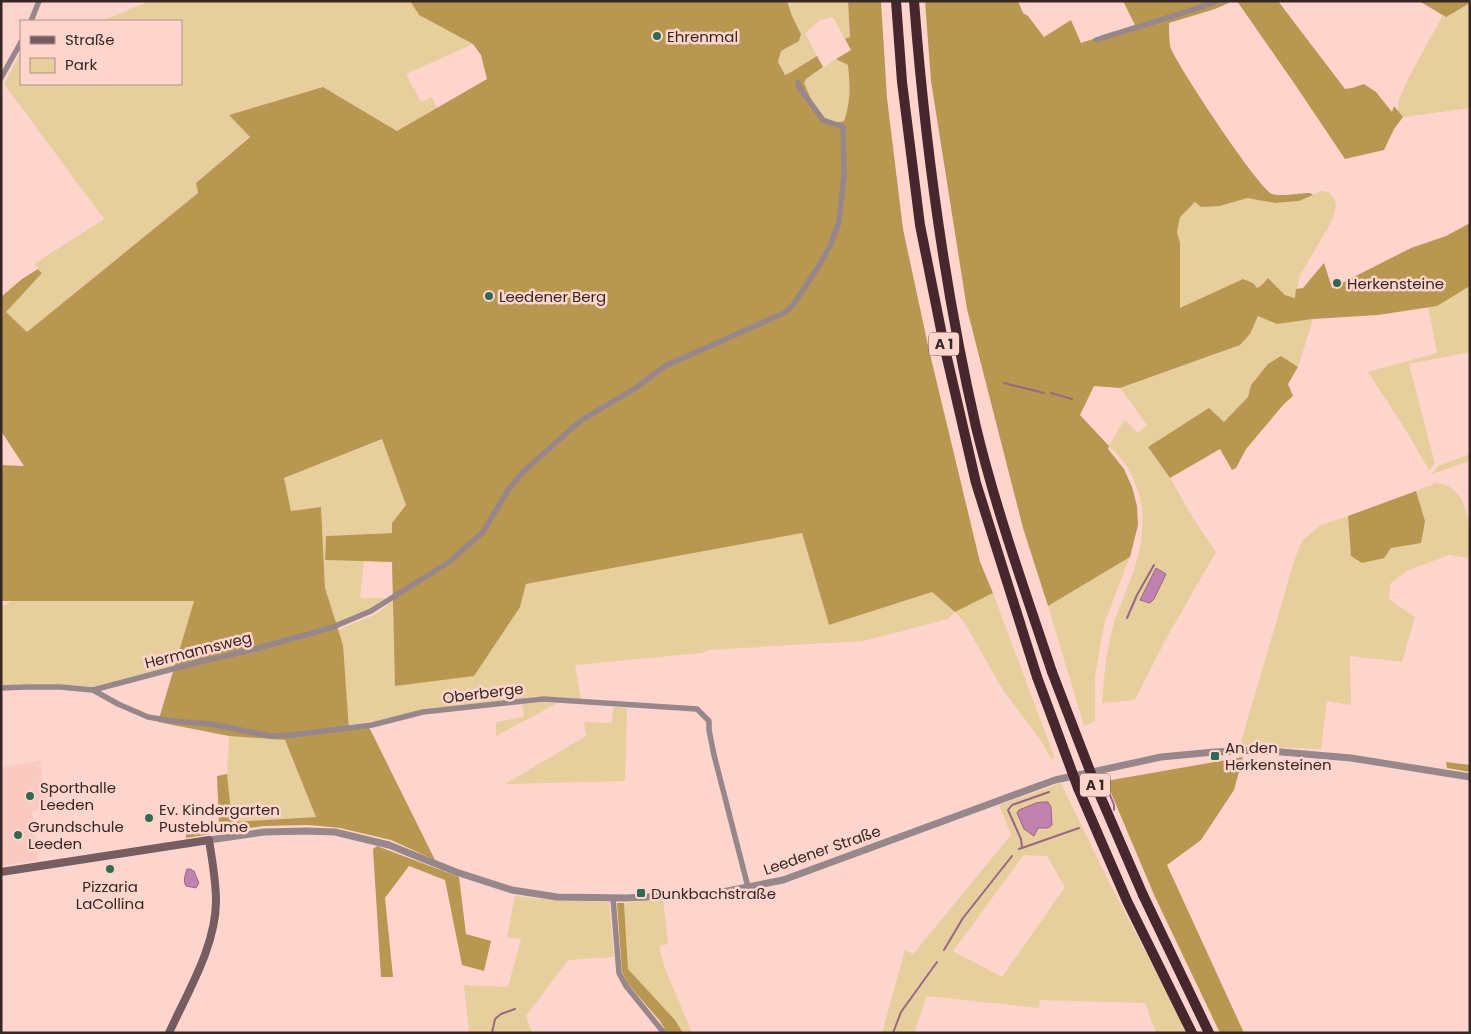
<svg xmlns="http://www.w3.org/2000/svg" width="1471" height="1034" viewBox="0 0 1471 1034" font-family="Poppins,sans-serif">
	<style>
		.built { fill: #fac9bf }
		.green { fill: #e6ce9d; fill-rule: evenodd }
		.forest { fill: #b89750 }
		.water { fill: #c282b0; stroke: #986786 }
		.lines { fill: none; stroke-linecap: round; stroke-linejoin: round }
		.stream { stroke: #986786; stroke-width: 2 }
		.minor { stroke: #98878a; stroke-width: 5.5 }
		.tertiary { stroke: #98878a; stroke-width: 7 }
		.secondary { stroke: #755d62; stroke-width: 8 }
		.motorway { stroke: #46272e; stroke-width: 10 }
		.motorway-bridge { stroke: #46272e; stroke-width: 10 }
		.poi-dot { fill: #306a54; stroke: #fed5cd; stroke-width: 2 }
		.labels { text-anchor: middle; dominant-baseline: central; stroke-width: 5; stroke-linejoin: round; paint-order: stroke }
		.shield { fill: #fed5cd; stroke: #725b57; stroke-width: 1 }
		.shield-label { font-size: 14px; font-weight: bold; fill: #362724 }
		.poi-label { font-size: 15px; fill: #362724; stroke: #fed5cd; text-anchor: start }
		.street-label { font-size: 15px; fill: #362724; stroke: #fed5cd }
	</style>
	<rect width="100%" height="100%" fill="#fed5cd"/>
	<path class="built" d="M40 760 47 809 32 811 38 860 1 866V768Z"/>
	<path class="green" d="M150 1H410L419 15 473 44 406 74 421 102 432 97 437 108 397 131 323 87 229 115 250 136 196 183 198 193 27 332 5 312 42 273 34 264 104 219 4 84 21 52V84H181V21H101Z
		M787 1H848L850 37 845 39 833 17 819 21 805 33 817 56 791 72 784 75 778 61 781 51 799 41 801 34 792 16Z
		M1470 3V108L1403 117 1398 111 1399 99 1408 79 1443 15 1446 16Z
		M836 59 848 65C850 87 851 100 844 121 819 127 812 101 804 83L806 79Z
		M1321 191 1328 192 1334 198 1336 205 1333 219 1299 277 1296 298 1285 295 1269 279 1262 285 1257 288 1243 279 1180 309V243L1177 232 1180 217 1195 202 1220 206 1247 198 1275 203 1299 201Z
		M1470 286V352L1409 364 1435 464 1429 470 1407 432 1368 372 1437 353 1428 307 1437 306Z
		M1258 316 1277 324 1313 319 1298 367 1281 356 1251 385 1249 397 1224 422 1148 447 1170 478 1195 521 1216 552 1167 637 1135 700 1102 703C1104 678 1106 651 1113 627 1127 581 1152 545 1139 494 1136 485 1132 474 1127 466 1122 459 1115 453 1109 446L1121 425 1125 420 1138 433 1147 425 1120 388 1240 345 1250 334Z
		M382 439 406 505 392 523V533L326 536 325 560 364 561 360 598H386L373 608 336 625 325 588 321 507 291 511 284 478Z
		M1470 454V461L1432 474 1438 466Z
		M1436 483C1441 484 1447 485 1451 488 1471 502 1470 536 1470 558L1449 555 1406 571 1390 584 1389 599 1415 617 1402 662 1350 656 1351 705 1327 701 1321 749 1244 746 1241 742 1295 558 1303 540 1321 525 1348 516 1351 556 1391 548 1425 521 1416 491Z
		M802 533 829 625 932 592 955 612 993 593 1055 758 1051 759 1039 738 1003 690 964 622 955 612 948 619 863 641 708 650 702 653 575 665 581 699 536 696 348 725 343 645 338 630 376 614 393 601 395 686 520 607 526 584Z
		M1130 557 1104 624 1095 677V721L1084 726 1048 606Z
		M12 600 194 601 175 666 93 687 24 684 1 686V608Z
		M543 702 558 703 496 736V722L524 717 522 704Z
		M613 707 627 708 625 781 505 784 586 736 584 722 612 723Z
		M229 736 285 740 317 817 232 822 227 774Z
		M1061 783 1109 882 1188 1033H1156L1145 1003 1040 1000 1039 1008 927 996 914 1033H882L905 950 913 954 1011 835 999 805ZM1024 855 1047 856 1065 887 1002 977 953 951Z
		M515 896 553 900 609 902 614 957 568 960 526 1016 532 1033H469L464 985 508 987 521 939 507 937Z
		M663 899 668 944 659 946 664 966 692 1033H683L675 1020 628 969 624 903Z"/>
	<path class="forest" d="M410 1H787L792 16 801 34 799 41 781 51 778 62 785 75 791 72 817 56 823 67 806 79 804 83C812 101 820 128 844 121 851 100 850 87 848 65L836 59 851 50 845 39 850 37 848 1H881L887 98 903 229 929 350 980 562 993 593 955 612 932 592 829 625 802 533 526 584 520 607 474 676 395 686 392 562 325 560 326 536 392 533V523L406 505 382 439 284 478 291 511 321 507 325 588 343 645 349 730 369 727 435 860 391 840 340 828 308 825 263 826 186 838V830L219 823 217 776 227 774 232 822 316 817 285 740 229 736 158 722 194 601H1V465L24 466 1 431V297L22 279 38 269 42 273 6 312 27 332 198 193 196 183 250 137 229 115 323 87 397 131 487 79 481 55 473 44 419 15Z
		M925 1H1018L1023 13 1028 16 1044 37 1071 20 1081 43 1135 25 1123 1H1233L1215 9 1169 23C1169 30 1169 39 1170 46 1175 63 1259 189 1272 194 1280 197 1300 193 1310 193L1313 195 1299 201 1275 203 1247 198 1220 206 1201 207 1195 202 1180 217 1177 232 1180 243V308L1243 279 1253 283 1257 288 1262 285 1268 278 1285 295 1295 298 1296 289 1303 288 1324 263 1332 288 1411 248 1446 236 1470 223V286L1437 306 1378 315 1313 319 1277 324 1258 316 1250 334 1240 345 1120 388 1094 386 1080 415 1109 446 1108 449 1124 469 1132 487 1137 506 1138 525 1130 557 1048 606 1023 528 967 309 931 81Z
		M1237 1H1278L1345 89 1352 88 1364 84 1376 92 1392 112 1394 106 1403 117 1394 129 1384 150 1345 159 1296 86Z
		M1419 1H1470V3L1446 17Z
		M1281 356 1298 367 1288 384 1293 396 1284 404 1246 449 1236 468 1232 470 1220 449 1170 478 1148 447 1209 408 1224 422 1248 397 1251 385 1268 364Z
		M1416 491 1425 521 1421 543 1391 548 1384 558 1362 563 1351 556 1348 516Z
		M1243 757 1234 790 1201 840 1167 865 1244 1033H1220L1155 897 1106 781Z
		M1446 762 1470 765V772L1447 768Z
		M377 846 459 877 466 934 491 941 484 971 462 965 445 880 409 866 385 898 393 977H381L373 849Z
		M617 903H624L628 969 675 1020 683 1033H667L660 1021 628 984 622 972Z"/>
	<path class="water" d="M1156 568 1166 574 1154 599 1150 603 1140 600Z
		M1043 802H1048L1051 807 1052 825 1048 828H1038L1034 836 1024 829 1017 813 1019 810 1036 803Z
		M187 869H190L194 871 199 883 196 888 186 886C183 881 185 875 187 869Z"/>
	<g class="lines">
		<path class="stream" d="M1004 383 1044 393
			M1051 393 1072 399
			M1127 618 1137 595 1154 565
			M1105 777 1104 780 1114 805V810
			M1022 847 1021 839 1008 810 1012 805 1049 792
			M1019 849 1079 828
			M944 950 963 918 1012 856
			M492 1033 495 1019 501 1014 515 1009
			M893 1033 901 1012 937 962"/>
		<path class="minor" d="M31 21 39 1
			M1096 40C1136 27 1177 16 1217 1
			M1 78 21 42
			M1 688 26 687H60L93 690 199 662 255 649 333 627 371 611 449 562 483 532 508 490 524 471 580 421 637 387 665 366 784 313 793 305 820 264 830 246 839 222 844 175 843 127 823 120 799 87 798 82
			M93 690 118 704 148 717 172 721 211 724 270 736 293 735 372 725 423 712 543 699 697 709 709 721V730L714 755 748 887
			M613 898 619 973 626 986 664 1033"/>
		<path class="tertiary" d="M209 840 264 832 306 831 335 832 389 845 456 872 512 890 557 897 625 898 712 894 783 880 1055 780 1161 757 1214 752 1258 750 1351 758 1470 777"/>
		<path class="secondary" d="M1 872 209 840C212 860 216 880 216 901 216 946 187 993 169 1033"/>
		<path class="motorway" d="M896 1 902 82 920 225 944 345 976 483 1037 677
			M914 1C925 144 944 287 976 427 996 510 1025 591 1052 672
			M1078 788 1127 901 1192 1033
			M1143 895 1209 1033"/>
		<path class="motorway-bridge" d="M1052 672 1095 784 1143 895
			M1037 677 1078 788"/>
	</g>
	<g class="poi-dot">
		<circle cx="657" cy="36" r="5"/>
		<circle cx="1337" cy="283" r="5"/>
		<circle cx="489" cy="296" r="5"/>
		<rect x="1210" y="751" width="10" height="10" rx="2.5"/>
		<circle cx="30" cy="796" r="5"/>
		<circle cx="149" cy="818" r="5"/>
		<circle cx="18" cy="835" r="5"/>
		<circle cx="110" cy="869" r="5"/>
		<rect x="636" y="888" width="10" height="10" rx="2.5"/>
	</g>
	<g class="labels">
		<g class="shield">
			<rect x="929" y="332.5" width="30" height="23" rx="4"/>
			<rect x="1080" y="773.5" width="30" height="23" rx="4"/>
		</g>
		<g class="shield-label">
			<text x="944" y="344">A 1</text>
			<text x="1095" y="785">A 1</text>
		</g>
		<g class="poi-label">
			<text x="667" y="36">Ehrenmal</text>
			<text x="1347" y="283">Herkensteine</text>
			<text x="499" y="296">Leedener Berg</text>
			<text x="1225" y="747">An den<tspan x="1225" dy="17">Herkensteinen</tspan></text>
			<text x="40" y="787">Sporthalle<tspan x="40" dy="17">Leeden</tspan></text>
			<text x="159" y="809">Ev. Kindergarten<tspan x="159" dy="17">Pusteblume</tspan></text>
			<text x="28" y="826">Grundschule<tspan x="28" dy="17">Leeden</tspan></text>
			<text x="110" y="886" text-anchor="middle">Pizzaria<tspan x="110" dy="17">LaCollina</tspan></text>
			<text x="651" y="893">Dunkbachstraße</text>
		</g>
		<g class="street-label">
			<text transform="translate(198 650) rotate(-14)">Hermannsweg</text>
			<text transform="translate(483 693) rotate(-7)">Oberberge</text>
			<text transform="translate(822 850) rotate(-19)">Leedener Straße</text>
		</g>
	</g>
	<rect width="1471" height="1034" fill="none" stroke="#362724" stroke-width="5"/>
	<rect x="20" y="20" width="162" height="65" fill="#fed5cd" stroke="#ae8f89"/>
	<rect x="30" y="36" width="25" height="8" fill="#755d62" stroke="#ae8f89"/>
	<text x="65" y="45" font-size="15" fill="#362724">Straße</text>
	<rect x="30" y="58" width="25" height="15" fill="#e6ce9d" stroke="#ae8f89"/>
	<text x="65" y="70" font-size="15" fill="#362724">Park</text>
</svg>
